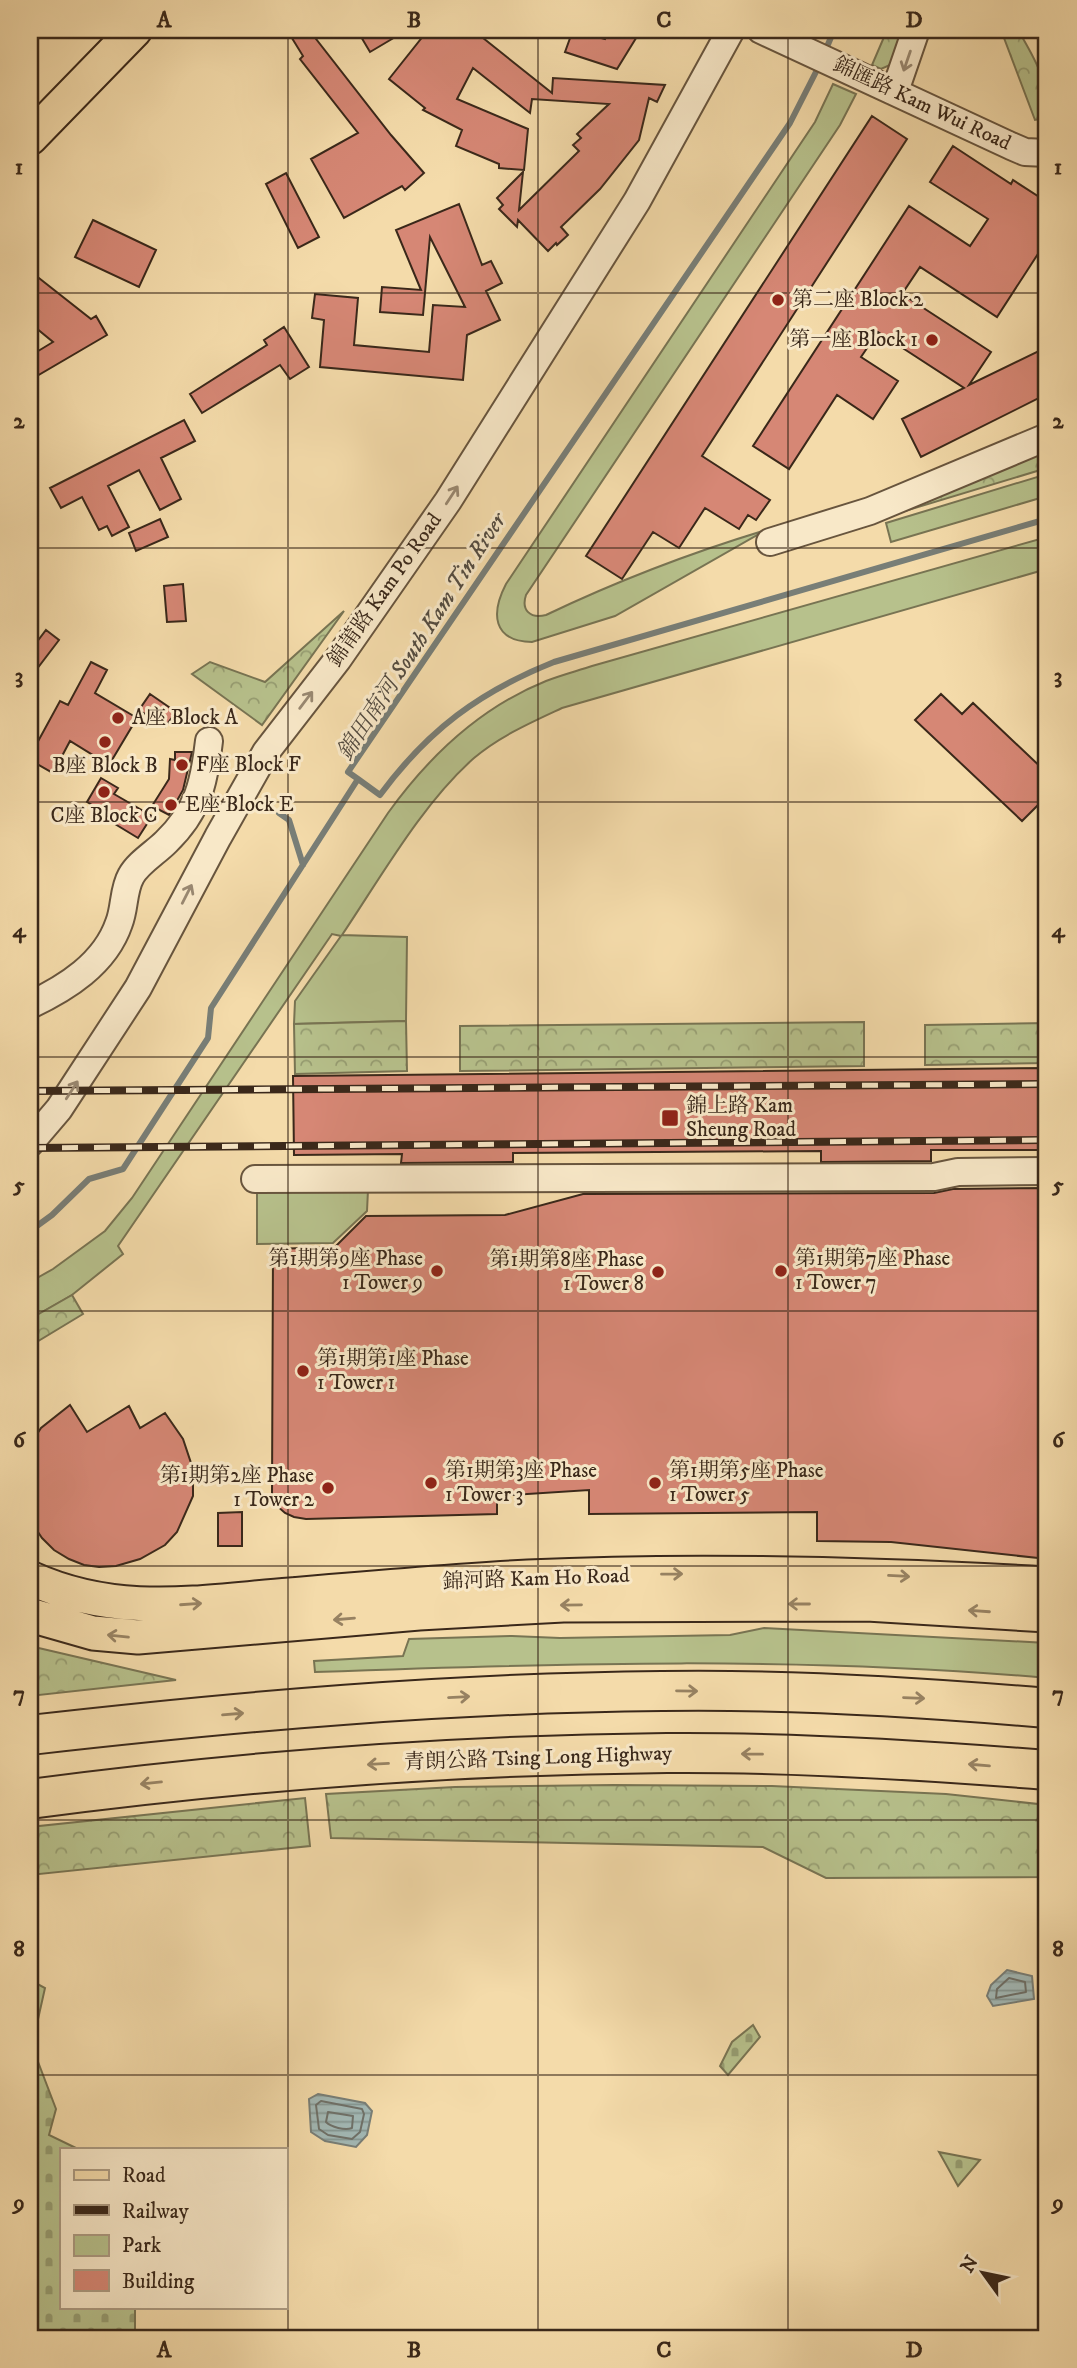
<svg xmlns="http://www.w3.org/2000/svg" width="1077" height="2368" viewBox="0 0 1077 2368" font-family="'IM FELL DW Pica','Noto Serif TC',serif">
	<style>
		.green { fill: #b7c18c; stroke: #787453; stroke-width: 2 }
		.forest { fill: url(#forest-crowns); stroke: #787453; stroke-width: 2 }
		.cemetery { fill: url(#cemetery-stones); stroke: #787453; stroke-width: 2 }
		.water { fill: url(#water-rules); stroke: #787e77; stroke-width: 2 }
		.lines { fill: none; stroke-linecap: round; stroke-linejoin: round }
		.shore { stroke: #6e7068; stroke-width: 2 }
		.stream { stroke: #787e77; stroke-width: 6 }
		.building { fill: #d68775; stroke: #3a281a; stroke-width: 2 }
		.minor-casing { stroke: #68553e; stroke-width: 30 }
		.major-casing { stroke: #3a281a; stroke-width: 37 }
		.highway-casing { stroke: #3a281a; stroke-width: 42 }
		.minor { stroke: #f8e8c8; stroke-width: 26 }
		.major { stroke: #f4dbaa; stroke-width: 33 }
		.highway { stroke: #f4dbaa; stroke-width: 38 }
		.rail-casing { stroke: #3a281a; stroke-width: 8 }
		.rail { stroke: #f8e8c8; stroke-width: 5; stroke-dasharray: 16; stroke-linecap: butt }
		.oneway { stroke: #998871 }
		.oneway2 { stroke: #978262 }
		.grid { fill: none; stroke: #3a281a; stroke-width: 2; stroke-opacity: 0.55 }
		.poi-dot { fill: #8f2418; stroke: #f8e8c8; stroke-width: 2.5 }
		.labels { text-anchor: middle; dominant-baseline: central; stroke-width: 6; stroke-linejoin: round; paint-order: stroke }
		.street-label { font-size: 21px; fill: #3a281a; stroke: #f8e8c8 }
		.poi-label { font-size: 21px; fill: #3a281a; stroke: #f8e8c8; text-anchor: start }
		.water-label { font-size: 23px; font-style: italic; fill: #544c41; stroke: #f8e8c8 }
		.neatline { fill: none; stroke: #3a281a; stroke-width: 2.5 }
		.grid-label { font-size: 23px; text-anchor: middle; font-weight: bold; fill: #3a281a }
	</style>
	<defs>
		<pattern id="forest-crowns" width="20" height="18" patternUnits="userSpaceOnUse" patternTransform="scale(1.75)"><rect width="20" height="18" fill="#b7c18c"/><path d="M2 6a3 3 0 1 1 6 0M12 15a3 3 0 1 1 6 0" fill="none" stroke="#969d72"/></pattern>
		<pattern id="cemetery-stones" width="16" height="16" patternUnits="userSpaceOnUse" patternTransform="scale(1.75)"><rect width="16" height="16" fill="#b7c18c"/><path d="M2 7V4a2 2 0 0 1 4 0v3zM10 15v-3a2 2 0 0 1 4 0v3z" fill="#969d72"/></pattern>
		<pattern id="water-rules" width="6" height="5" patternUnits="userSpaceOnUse" patternTransform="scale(1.75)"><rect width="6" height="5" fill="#a2b8b5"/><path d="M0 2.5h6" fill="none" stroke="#859692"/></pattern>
	</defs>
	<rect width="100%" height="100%" fill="#f4dbaa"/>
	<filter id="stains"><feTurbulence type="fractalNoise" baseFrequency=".00286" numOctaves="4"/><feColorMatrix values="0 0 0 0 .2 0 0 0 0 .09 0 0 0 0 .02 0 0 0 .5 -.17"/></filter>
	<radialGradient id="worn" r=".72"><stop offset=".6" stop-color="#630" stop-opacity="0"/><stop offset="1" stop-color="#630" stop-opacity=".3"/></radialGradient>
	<path class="green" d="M833 84 856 94 840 125 526 595C521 610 530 619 546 615 617 581 690 553 766 530L615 616 532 642C492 641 491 613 506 584L815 122Z
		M1047 474V496L891 542 886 523Z
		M1047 537V569L562 708C532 722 500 736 474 758 422 804 381 877 342 935L407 937 406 1021 294 1024 295 1001 341 936 332 934 118 1246 123 1254 72 1295 30 1319V1282L53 1269 105 1231 132 1198 388 813C429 756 479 708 546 681 561 675 577 671 592 666Z
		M257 1190H368L367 1211 333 1243 257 1244Z
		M764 1628 1047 1643V1678C803 1656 560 1663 315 1672L314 1661 403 1656 409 1639 512 1636 560 1638 730 1635Z"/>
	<path class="forest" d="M887 30H904L890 65 881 69 872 65Z
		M1001 30H1018C1037 62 1047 79 1047 118L1035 120Z
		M1047 449V468L885 517Z
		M344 611 262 725 192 674 210 662 265 682Z
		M406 1021 407 1071 295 1074 294 1024Z
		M864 1022V1066L460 1071V1026Z
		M1047 1023V1063L925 1065V1025Z
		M72 1295 83 1314 30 1346V1319Z
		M30 1646 176 1680 30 1696Z
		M613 1785 772 1786 946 1794 1047 1805V1877L826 1878 763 1847 331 1838 326 1794 455 1787Z
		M305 1798 310 1846 30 1875V1827Z"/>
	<path class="cemetery" d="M30 1980 45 1988 32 2046 56 2109 49 2135 78 2149H61V2307H135V2338H30Z
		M753 2025 760 2037 728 2075 720 2066 732 2042Z
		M939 2152 980 2160 958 2186Z"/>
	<path class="water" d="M1007 1970 1032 1976 1034 1999 993 2006 987 1996 991 1985Z
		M318 2094 365 2103 372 2111 367 2135 356 2147 325 2141 311 2132 309 2099Z"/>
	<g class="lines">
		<path class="shore" d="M1009 1978 1025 1982 1026 1992 996 1998 997 1989Z
			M321 2101 362 2109 364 2114 360 2132 352 2139 328 2135 319 2129 316 2105Z
			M328 2112 353 2116 352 2128C345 2131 331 2127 326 2122Z"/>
		<path class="stream" d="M824 54 834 30
			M358 779 380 795C428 730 479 692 554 662L1047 519
			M279 813 289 820 303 865
			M30 1231 52 1215 89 1179 123 1169 208 1038 211 1008 358 779 348 772 790 123 820 64"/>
	</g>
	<path class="building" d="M287 30H309L391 135 424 173 405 190 402 186 344 218 311 159 358 133 300 59 303 56Z
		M357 30H407L370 52Z
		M428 30H473L552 93 553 78 665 85 657 102 649 98 639 140 600 189 561 227 568 235 557 245 556 243 548 251 518 220 517 227 499 209 503 205 497 198 523 172 519 210 579 151 573 145 581 138 577 134 609 104 532 99 530 113 473 68 457 99 528 129 524 170 499 168V164L456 146 462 130 423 110 425 108 389 79Z
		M573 30 605 39 611 30H641L617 69 565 52Z
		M872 116 907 139 702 456 770 500 756 520 748 515 739 529 705 508 679 548 653 532 622 579 586 556Z
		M953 146 1011 184 1013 180 1047 202V240L997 317 920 267 902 294 991 352 969 385 1047 347V394L921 457 902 419 964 388 878 332 861 357 898 381 873 419 837 395 789 469 753 446 909 206 970 246 988 219 930 182Z
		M286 173 319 237 298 248 266 184Z
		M459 204 482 265 491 261 502 283 486 291 500 320 467 335 463 380 320 367 324 320 312 318 315 294 358 298 354 345 429 352 433 305 465 307 430 237 423 315 380 312 382 287 421 290 396 230Z
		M93 220 156 250 139 287 75 257Z
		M30 271 91 319 96 316 107 335 30 380V356L53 342 30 323Z
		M284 327 309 367 290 379 280 365 202 413 190 394 267 345 264 340Z
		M184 420 195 441 161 458 181 499 160 510 139 470 108 486 129 527 112 536 107 526 99 530 82 497 61 508 50 488Z
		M160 519 168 537 136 551 129 533Z
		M183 584 186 621 167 622 164 586Z
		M46 630 59 640 30 678V651Z
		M91 662 107 670 95 693 137 718 109 765 70 741 53 773 30 760V756L60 701 68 705Z
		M150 694 176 712 165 727 139 710Z
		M941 694 962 714 973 703 1047 773V796L1022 821 915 720Z
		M175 752H192L183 790 169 815 152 806 169 779 170 759 175 760Z
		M101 778 118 788 114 794 152 816 138 838 115 824 118 820 87 802Z
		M1047 1068V1150H931V1161L821 1162V1151L513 1153V1162L401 1163 402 1154 294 1155 293 1076Z
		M1047 1188V1559L891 1542 817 1541V1512L589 1514V1490L497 1496V1514L306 1519 294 1517 285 1513 276 1505 272 1495 273 1249 335 1247 366 1216 505 1215 583 1194 934 1193 953 1189Z
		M70 1405 87 1432 129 1406 140 1428 165 1413 183 1439 193 1469V1496L177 1532 165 1545 140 1559 116 1566 99 1567 84 1565 69 1559 54 1550 42 1538 30 1520V1445L41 1428Z
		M242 1512V1546H218V1513Z"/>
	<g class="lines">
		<defs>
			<path id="minor" d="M761 30 1011 146 1025 152 1047 153
				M895 91 916 30
				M770 542 870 511 1047 437
				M30 1005C66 988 105 964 119 923 125 908 123 890 131 876 138 863 155 853 166 842 198 811 204 784 209 741
				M30 1143 59 1109 138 988 218 837 266 752 338 659 448 501 637 201 731 30
				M255 1179 934 1177 958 1172 1047 1171"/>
			<path id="major" d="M30 138 135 30
				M30 1578C118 1618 198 1602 290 1595 370 1588 449 1581 528 1577 701 1569 874 1574 1047 1584
				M30 1615 93 1633 138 1637 419 1613 563 1605 867 1604 1047 1615"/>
			<path id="highway" d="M30 1735C241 1711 449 1693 662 1691 790 1689 919 1697 1047 1708
				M30 1799C241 1771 454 1755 667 1753 794 1752 921 1760 1047 1770"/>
		</defs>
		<use href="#minor" class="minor-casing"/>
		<use href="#major" class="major-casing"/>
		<use href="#highway" class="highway-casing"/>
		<use href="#minor" class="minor"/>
		<use href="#major" class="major"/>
		<use href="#highway" class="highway"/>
		<defs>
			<path id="rail" d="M30 1091 1047 1084
				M30 1148 1047 1140"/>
		</defs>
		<use href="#rail" class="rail-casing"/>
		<use href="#rail" class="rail"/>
	</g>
	<defs><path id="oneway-shaft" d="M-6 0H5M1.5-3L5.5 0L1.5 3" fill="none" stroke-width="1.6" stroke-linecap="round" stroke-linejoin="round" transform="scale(1.75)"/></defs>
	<g class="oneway">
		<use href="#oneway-shaft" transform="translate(907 61) rotate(109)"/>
		<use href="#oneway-shaft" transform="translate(452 495) rotate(-57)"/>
		<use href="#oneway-shaft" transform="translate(306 700) rotate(-53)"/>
		<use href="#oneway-shaft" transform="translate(187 894) rotate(-63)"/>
		<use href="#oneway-shaft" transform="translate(72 1090) rotate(-57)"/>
	</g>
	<g class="oneway2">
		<use href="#oneway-shaft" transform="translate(672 1574) rotate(-1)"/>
		<use href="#oneway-shaft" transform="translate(899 1576) rotate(3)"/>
		<use href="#oneway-shaft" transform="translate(191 1604) rotate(-4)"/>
		<use href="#oneway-shaft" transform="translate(799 1604) rotate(-180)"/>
		<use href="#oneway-shaft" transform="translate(571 1605) rotate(179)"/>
		<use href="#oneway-shaft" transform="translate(979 1611) rotate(-176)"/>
		<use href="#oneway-shaft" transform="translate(344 1619) rotate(175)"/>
		<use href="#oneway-shaft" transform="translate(118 1636) rotate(-174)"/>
		<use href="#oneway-shaft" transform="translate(687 1691) rotate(1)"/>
		<use href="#oneway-shaft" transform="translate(459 1697) rotate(-3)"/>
		<use href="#oneway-shaft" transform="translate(914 1698) rotate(2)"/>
		<use href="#oneway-shaft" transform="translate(233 1714) rotate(-5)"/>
		<use href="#oneway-shaft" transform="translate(752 1754) rotate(-179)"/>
		<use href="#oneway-shaft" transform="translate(378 1764) rotate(177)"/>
		<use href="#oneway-shaft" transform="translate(979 1765) rotate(-175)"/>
		<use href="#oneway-shaft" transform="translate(151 1783) rotate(174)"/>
	</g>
	<path class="grid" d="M288 30V2338M538 30V2338M788 30V2338M30 293H1047M30 548H1047M30 802H1047M30 1057H1047M30 1311H1047M30 1566H1047M30 1820H1047M30 2075H1047"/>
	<g class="poi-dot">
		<circle cx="778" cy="300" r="7"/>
		<circle cx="932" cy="340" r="7"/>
		<circle cx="118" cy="718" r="7"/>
		<circle cx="105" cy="742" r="7"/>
		<circle cx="182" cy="765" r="7"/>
		<circle cx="104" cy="792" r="7"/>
		<circle cx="171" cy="805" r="7"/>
		<rect x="661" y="1109" width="18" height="18" rx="3.5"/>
		<circle cx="437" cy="1271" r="7"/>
		<circle cx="781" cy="1271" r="7"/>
		<circle cx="658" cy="1272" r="7"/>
		<circle cx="303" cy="1371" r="7"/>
		<circle cx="431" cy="1483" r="7"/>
		<circle cx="655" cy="1483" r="7"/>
		<circle cx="328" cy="1488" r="7"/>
	</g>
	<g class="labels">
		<g class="street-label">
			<text transform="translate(922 104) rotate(25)">錦匯路 Kam Wui Road</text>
			<text transform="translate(385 590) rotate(-55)">錦莆路 Kam Po Road</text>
			<text transform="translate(536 1579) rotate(-2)">錦河路 Kam Ho Road</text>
			<text transform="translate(538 1758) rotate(-2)">青朗公路 Tsing Long Highway</text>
		</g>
		<g class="poi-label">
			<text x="792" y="300">第二座 Block 2</text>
			<text x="918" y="340" text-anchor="end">第一座 Block 1</text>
			<text x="132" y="718">A座 Block A</text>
			<text x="196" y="765">F座 Block F</text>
			<text x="105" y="766" text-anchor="middle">B座 Block B</text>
			<text x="185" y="805">E座 Block E</text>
			<text x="104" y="816" text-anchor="middle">C座 Block C</text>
			<text x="686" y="1106">錦上路 Kam<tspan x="686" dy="24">Sheung Road</tspan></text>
			<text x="423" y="1259" text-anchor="end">第1期第9座 Phase<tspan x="423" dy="24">1 Tower 9</tspan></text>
			<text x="795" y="1259">第1期第7座 Phase<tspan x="795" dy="24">1 Tower 7</tspan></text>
			<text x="644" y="1260" text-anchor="end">第1期第8座 Phase<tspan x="644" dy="24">1 Tower 8</tspan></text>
			<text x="317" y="1359">第1期第1座 Phase<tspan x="317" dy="24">1 Tower 1</tspan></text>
			<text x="445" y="1471">第1期第3座 Phase<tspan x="445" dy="24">1 Tower 3</tspan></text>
			<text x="669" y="1471">第1期第5座 Phase<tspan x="669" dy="24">1 Tower 5</tspan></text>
			<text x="314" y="1476" text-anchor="end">第1期第2座 Phase<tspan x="314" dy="24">1 Tower 2</tspan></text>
		</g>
		<g class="water-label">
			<text transform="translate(422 637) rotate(-57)">錦田南河 South Kam Tin River</text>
		</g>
	</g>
	<rect width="1077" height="2368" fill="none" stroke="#f4dbaa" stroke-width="77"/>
	<rect x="60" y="2148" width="228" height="161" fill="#f8e8c8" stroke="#ac9b82" stroke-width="2"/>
	<rect x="74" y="2170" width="35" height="10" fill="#f4dbaa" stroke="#ac9b82" stroke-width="2"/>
	<text x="122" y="2182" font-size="21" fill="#3a281a">Road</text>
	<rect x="74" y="2205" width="35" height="10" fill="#3a281a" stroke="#ac9b82" stroke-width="2"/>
	<text x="122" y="2218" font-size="21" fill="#3a281a">Railway</text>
	<rect x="74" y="2235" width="35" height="21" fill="#b7c18c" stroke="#ac9b82" stroke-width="2"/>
	<text x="122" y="2252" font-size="21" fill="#3a281a">Park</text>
	<rect x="74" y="2270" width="35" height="21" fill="#d68775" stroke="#ac9b82" stroke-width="2"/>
	<text x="122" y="2288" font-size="21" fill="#3a281a">Building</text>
	<g transform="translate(983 2273) rotate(303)" stroke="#f8e8c8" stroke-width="5" paint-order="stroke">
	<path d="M0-5L12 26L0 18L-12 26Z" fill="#3a281a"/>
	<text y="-10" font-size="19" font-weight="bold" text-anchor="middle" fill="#3a281a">N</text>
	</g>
	<rect x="38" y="38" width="1000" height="2292" class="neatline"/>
	<g class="grid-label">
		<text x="164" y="27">A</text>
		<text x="414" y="27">B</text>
		<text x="664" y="27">C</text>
		<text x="914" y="27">D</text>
		<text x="19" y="174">1</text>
		<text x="1058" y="174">1</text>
		<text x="19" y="428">2</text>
		<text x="1058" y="428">2</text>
		<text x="19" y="683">3</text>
		<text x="1058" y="683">3</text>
		<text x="19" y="937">4</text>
		<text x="1058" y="937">4</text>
		<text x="19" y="1192">5</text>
		<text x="1058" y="1192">5</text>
		<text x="19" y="1447">6</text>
		<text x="1058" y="1447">6</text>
		<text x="19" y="1701">7</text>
		<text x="1058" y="1701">7</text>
		<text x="19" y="1956">8</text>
		<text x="1058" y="1956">8</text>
		<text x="19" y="2210">9</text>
		<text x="1058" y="2210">9</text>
		<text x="164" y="2357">A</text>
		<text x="414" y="2357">B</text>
		<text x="664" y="2357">C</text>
		<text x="914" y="2357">D</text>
	</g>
	<rect width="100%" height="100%" filter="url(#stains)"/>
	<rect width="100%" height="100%" fill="url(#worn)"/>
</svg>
